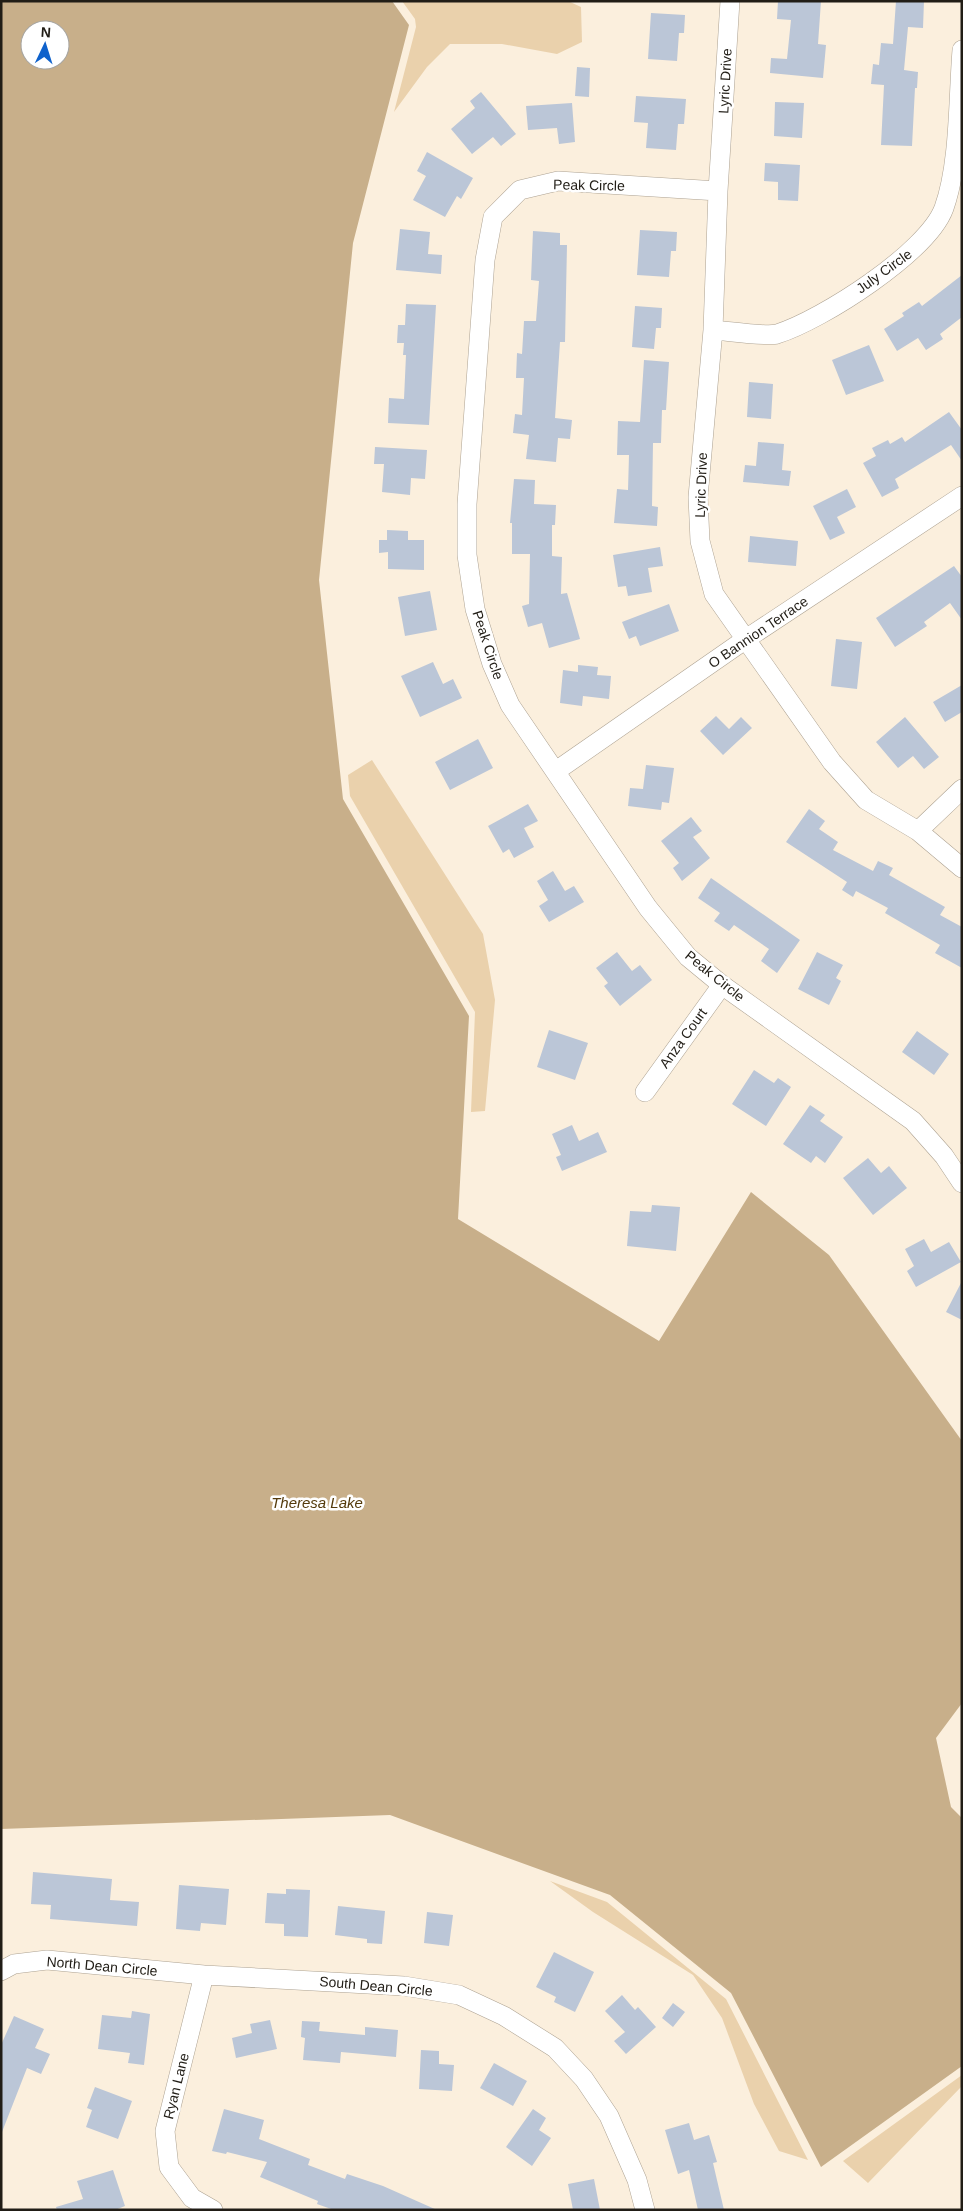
<svg xmlns="http://www.w3.org/2000/svg" width="963" height="2211" viewBox="0 0 963 2211" font-family="Arial,sans-serif">
	<style>
		.green { fill: #ead1ac }
		.water { fill: #c8af8a; fill-rule: evenodd }
		.building { fill: #bbc6d7 }
		.lines { fill: none; stroke-linecap: round; stroke-linejoin: round }
		.street-casing { stroke: #ada292; stroke-width: 20 }
		.street { stroke: #fff; stroke-width: 19 }
		.labels { text-anchor: middle; dominant-baseline: central; stroke-width: 5; stroke-linejoin: round; paint-order: stroke }
		.street-label { font-size: 14px; fill: #211d16; stroke: #fff }
		.water-label { font-size: 15px; font-style: italic; fill: #543a0b; stroke: #fff }
	</style>
	<rect width="100%" height="100%" fill="#fbefdd"/>
	<path class="green" d="M402 1H568L581 7 582 42 557 54 502 44H450L427 67 394 112 416 27 415 19Z
		M372 760 483 934 495 1000 485 1111 471 1112 475 1012 350 796 348 775Z
		M550 1881 607 1902 726 1999 808 2160 779 2151 754 2104 722 2018 693 1975 593 1912Z
		M962 2075V2086L868 2183 843 2161Z"/>
	<path class="water" d="M1 1H392L409 25 353 243 319 580 343 799 469 1016 458 1219 659 1341 751 1192 829 1255 962 1441V1703L936 1738 951 1807 962 1818V2066L821 2167 731 1993 610 1895 390 1815 1 1829ZM30 30H60V60H30Z"/>
	<path class="building" d="M778 1H821L818 44 826 45 823 78 770 73 771 58 787 59 791 20 777 19Z
		M896 1H924L923 28 908 27 904 70 918 72 917 88H915L912 146 881 145 884 85 871 84 873 64 879 65 881 43 893 44Z
		M651 13 685 15 684 33H679L677 61 648 59Z
		M577 67 590 68 589 97 575 96Z
		M481 92 516 134 501 146 493 137 472 154 451 129 475 108 470 101Z
		M636 96 686 99 684 124H678L676 150 646 148 648 123 634 122Z
		M775 102 804 103 802 138 774 136Z
		M572 103 575 142 559 144 557 128 528 130 526 106Z
		M427 152 473 178 461 199 457 196 445 217 413 200 426 176 417 171Z
		M765 163 800 165 798 201 778 200V182L764 181Z
		M400 229 430 232 428 254 442 255 441 274 396 270Z
		M640 230 677 232 676 251H671L669 277 637 275Z
		M533 231 560 233V245H567L565 342H560L555 418 572 420 570 439 558 438 556 462 526 459 529 435 513 433 515 414 522 415 524 378H516L517 353 522 354 524 321H536L539 281 531 280Z
		M962 275V317L940 334 943 339 926 350 918 338 897 351 884 329 904 316 902 313 919 302 922 306Z
		M406 304 436 305 429 425 388 423 389 398 404 399 406 355H403L404 343H397L398 325H405Z
		M635 306 662 308 661 328H656L654 349 632 347Z
		M869 345 884 381 846 395 832 360Z
		M644 360 669 362 666 410H662L661 443H653L652 506 658 507 657 526 614 523 617 489 628 490 629 455H617L618 421 640 422Z
		M749 382 773 384 771 419 747 417Z
		M949 412 962 430V461L951 445 895 479 899 488 882 497 863 463 876 456 872 448 888 440 890 444 902 437 905 442Z
		M758 442 784 444 782 470 791 471 789 486 743 482 745 465 756 466Z
		M375 447 427 450 425 479 411 478 410 495 382 492 384 464H374Z
		M514 479 535 480 534 504 556 505 555 525H552V556L562 557 561 594 567 593 580 639 549 648 542 623 528 627 522 606 529 604 530 554H512V523H510Z
		M847 489 856 507 837 517 845 533 830 540 813 506Z
		M387 530 408 531V540H424V570L388 569V552L379 553V540H387Z
		M750 536 798 541 796 566 748 562Z
		M660 547 663 566 648 568 652 592 628 596 626 586 618 587 613 555Z
		M954 566 962 577V620L950 603 924 622 927 626 895 647 876 618Z
		M430 591 437 630 405 636 398 597Z
		M669 604 679 631 640 646 636 636 629 639 622 622Z
		M836 639 862 642 857 689 831 686Z
		M433 662 443 684 453 679 462 698 420 717 401 676Z
		M578 665 598 667 597 675 611 676 609 699 583 696 582 706 560 703 563 670 578 672Z
		M962 685V712L945 722 933 702Z
		M716 716 729 729 741 717 752 728 723 755 700 731Z
		M905 717 939 757 924 769 913 756 898 768 876 742Z
		M478 739 493 768 450 790 435 762Z
		M646 765 674 768 669 803 662 802 661 810 628 806 630 788 643 789Z
		M528 804 538 821 524 828 534 847 514 858 509 849 503 853 488 826Z
		M809 809 825 821 819 829 838 842 833 850 873 871 878 861 893 868 889 875 945 907 940 915 962 927V968L935 953 940 945 885 913 888 908 856 891 853 897 842 890 847 882 786 842Z
		M691 817 702 831 693 837 710 858 682 881 673 868 679 863 661 841Z
		M553 871 565 891 574 886 584 902 549 922 539 906 548 900 537 881Z
		M711 878 800 940 777 973 761 961 769 949 734 925 729 931 714 921 720 913 698 898Z
		M617 952 632 971 640 965 652 980 620 1006 604 986 608 983 596 968Z
		M817 952 843 965 836 978 841 981 829 1005 798 989Z
		M549 1030 588 1043 575 1080 537 1067Z
		M917 1031 949 1054 934 1075 902 1052Z
		M754 1070 774 1083 778 1078 791 1087 766 1126 732 1104Z
		M810 1105 825 1115 820 1121 843 1137 825 1163 816 1156 811 1163 783 1144Z
		M572 1125 579 1141 598 1132 607 1152 562 1171 556 1157 561 1155 552 1134Z
		M868 1158 881 1173 889 1166 907 1188 873 1215 843 1178Z
		M652 1205 680 1207 676 1251 627 1246 630 1211 651 1212Z
		M924 1239 931 1252 949 1242 961 1262 916 1287 907 1271 914 1266 905 1249Z
		M962 1281V1320L946 1312Z
		M33 1872 112 1879 110 1900 139 1902 137 1926 50 1919 51 1905 31 1904Z
		M179 1885 229 1889 226 1925 201 1923 200 1931 176 1929Z
		M286 1889 310 1890 308 1937 284 1936V1924L265 1923 267 1893 286 1894Z
		M338 1906 385 1911 382 1944 367 1943V1939L335 1935Z
		M427 1912 453 1915 449 1946 424 1943Z
		M554 1952 594 1972 575 2012 554 2002 556 1997 536 1987Z
		M622 1995 635 2010 638 2007 656 2027 626 2054 614 2041 625 2032 605 2011Z
		M673 2003 685 2012 673 2027 662 2018Z
		M132 2011 150 2014 144 2065 128 2063 130 2053 98 2049 102 2015 131 2018Z
		M14 2016 44 2029 35 2048 50 2054 41 2074 27 2068 2 2132 1 2045Z
		M270 2020 277 2049 236 2058 232 2038 252 2033 250 2024Z
		M302 2021 320 2022 319 2031 365 2035V2027L398 2030 396 2057 341 2052 340 2063 303 2060 305 2038 301 2037Z
		M421 2050 439 2051V2064L454 2065 452 2091 419 2089Z
		M494 2063 527 2081 513 2106 480 2088Z
		M95 2087 132 2101 118 2139 86 2127 92 2110 87 2108Z
		M224 2109 264 2120 259 2139 310 2159 308 2165 345 2179 347 2174 383 2186 437 2210H334L317 2204 318 2201 260 2177 267 2162 227 2152 226 2154 212 2151Z
		M533 2109 546 2118 539 2130 551 2138 532 2166 506 2147Z
		M689 2123 694 2140 709 2135 717 2162 713 2163 724 2210H698L689 2170 678 2174 665 2130Z
		M113 2170 125 2206 115 2210H57L56 2207 83 2199 77 2181Z
		M594 2179 600 2210H573L568 2184Z"/>
	<g class="lines">
		<defs>
			<path id="street" d="M730 1 718 191 713 330 698 497 700 541 714 594 832 762 866 800 918 831 962 868
				M718 191 558 181 520 190 493 217 485 260 467 504V555L475 609 492 664 510 705 648 908 688 957 722 985 913 1121 944 1156 962 1183
				M713 330C728 331 766 337 777 334 822 320 928 252 944 208 960 163 958 98 962 50
				M556 771 746 639 962 496
				M918 831 962 789
				M645 1092 722 985
				M1 1971 14 1964 47 1960 204 1975 404 1986 459 1995 504 2016 555 2048 584 2079 609 2116 637 2180 645 2210
				M204 1975 165 2131 169 2167 192 2198 213 2210"/>
		</defs>
		<use href="#street" class="street-casing"/>
		<use href="#street" class="street"/>
	</g>
	<g class="labels">
		<g class="street-label">
			<text transform="translate(725 81) rotate(-87)">Lyric Drive</text>
			<text transform="translate(589 185) rotate(1)">Peak Circle</text>
			<text transform="translate(884 271) rotate(-36)">July Circle</text>
			<text transform="translate(701 485) rotate(-88)">Lyric Drive</text>
			<text transform="translate(758 632) rotate(-34)">O Bannion Terrace</text>
			<text transform="translate(488 645) rotate(72)">Peak Circle</text>
			<text transform="translate(715 976) rotate(39)">Peak Circle</text>
			<text transform="translate(683 1038) rotate(-54)">Anza Court</text>
			<text transform="translate(102 1966) rotate(5)">North Dean Circle</text>
			<text transform="translate(376 1986) rotate(5)">South Dean Circle</text>
			<text transform="translate(176 2086) rotate(-76)">Ryan Lane</text>
		</g>
		<g class="water-label">
			<text x="317" y="1502">Theresa Lake</text>
		</g>
	</g>
	<rect width="963" height="2211" fill="none" stroke="#211d16" stroke-width="5"/>
	<g transform="translate(45 45) rotate(4)"><circle r="24" fill="#ffffff" stroke="#a6a5a2"/>
	<path d="M0-4L9 19L0 12L-9 19Z" fill="#0f62cc"/>
	<text y="-8" font-size="14" font-weight="bold" text-anchor="middle" fill="#211d16">N</text>
	</g>
</svg>
